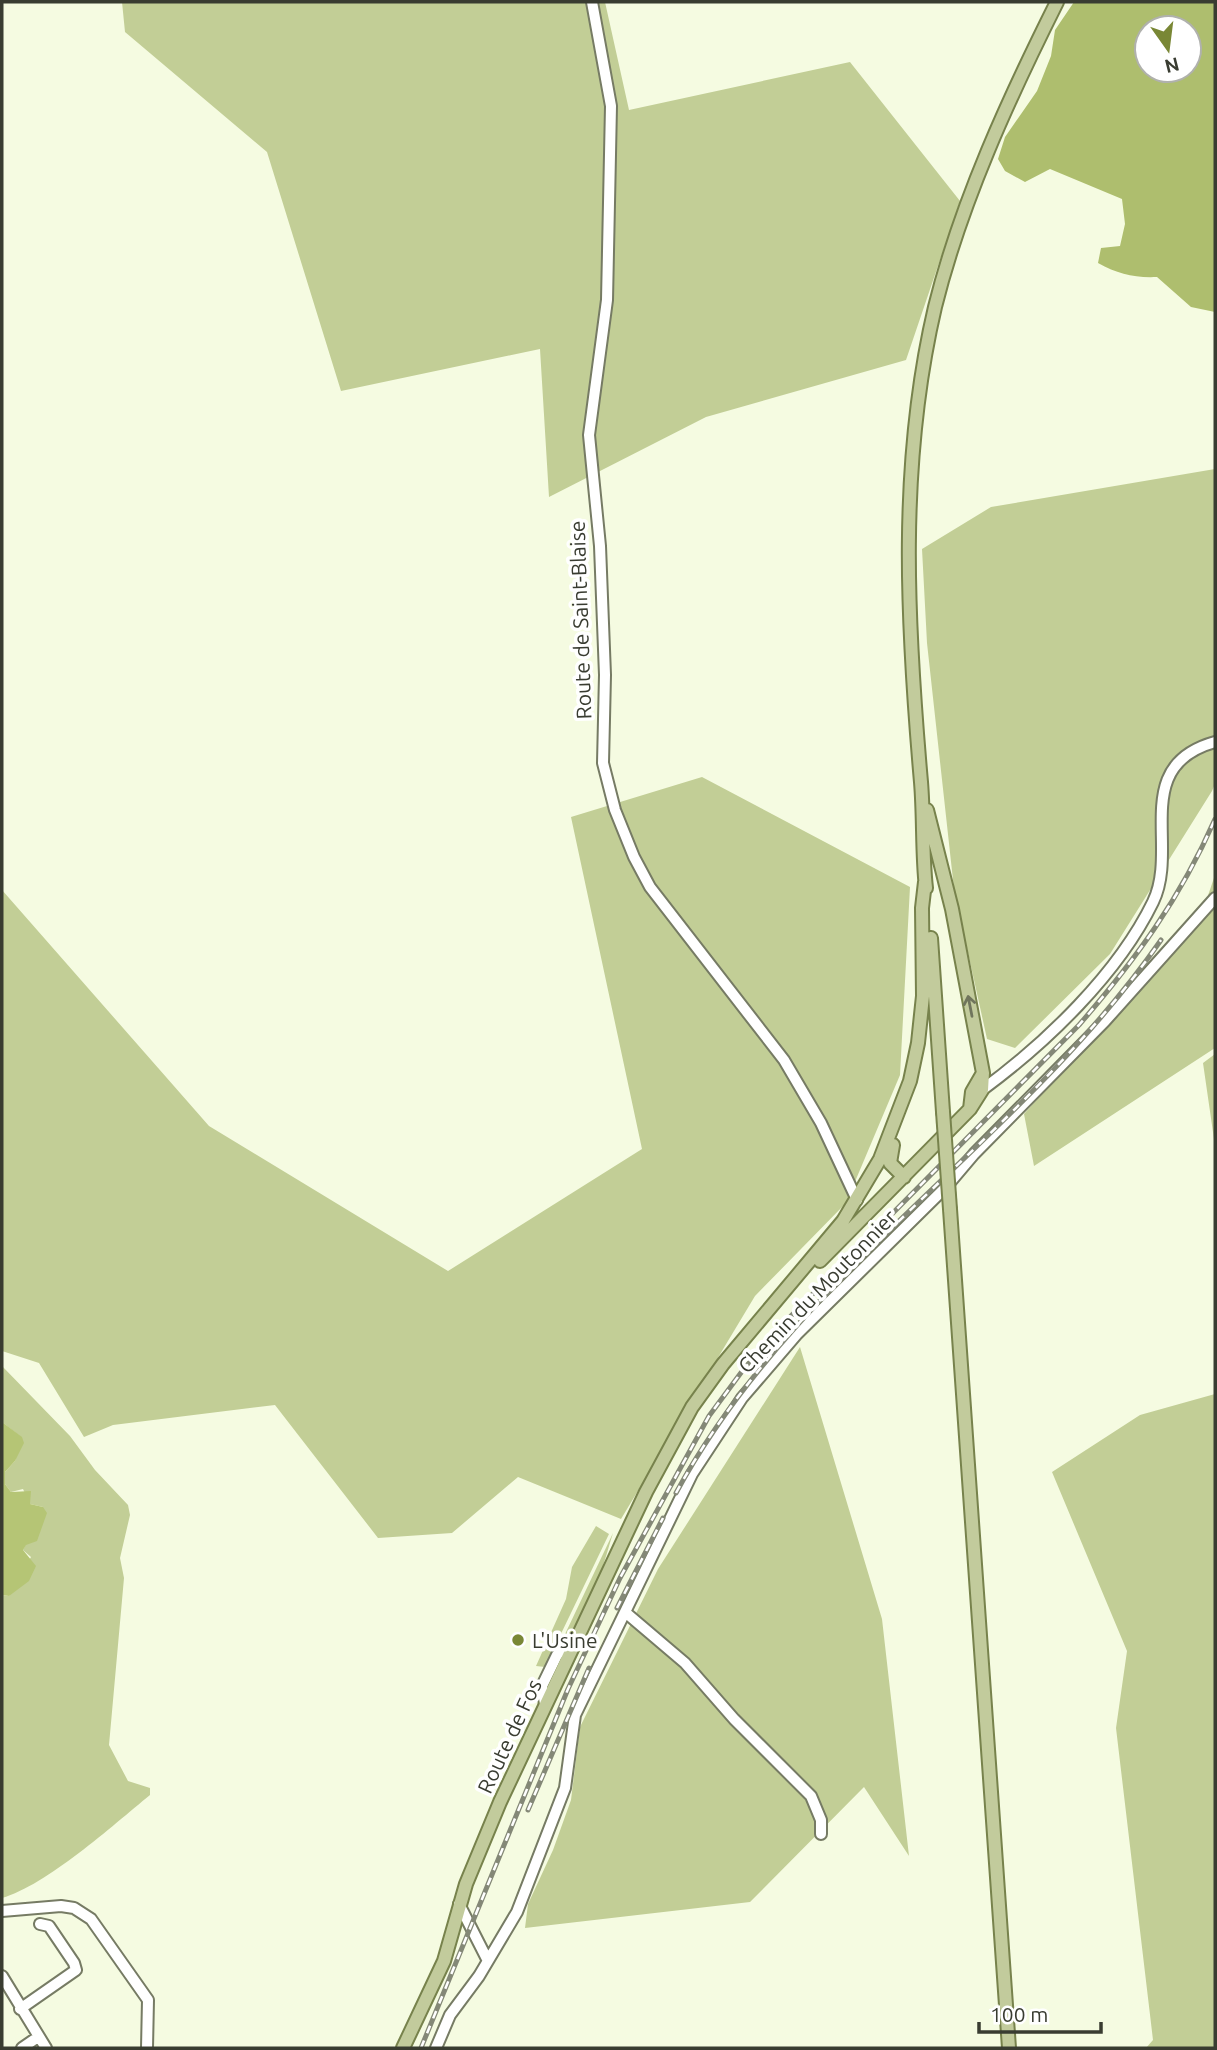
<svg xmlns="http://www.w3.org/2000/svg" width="1217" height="2050" viewBox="0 0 1217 2050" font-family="Ubuntu,sans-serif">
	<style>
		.green { fill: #c2ce96 }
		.forest { fill: #aebe6e; fill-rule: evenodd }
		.water { fill: #b5c575 }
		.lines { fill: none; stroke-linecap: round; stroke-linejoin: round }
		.minor-casing { stroke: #767b64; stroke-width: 14 }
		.major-casing { stroke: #77824c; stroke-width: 16 }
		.minor { stroke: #fff; stroke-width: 10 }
		.major { stroke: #c2cb9c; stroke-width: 12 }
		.rail-casing { stroke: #848877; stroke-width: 5 }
		.rail { stroke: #fff; stroke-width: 2.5; stroke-dasharray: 8; stroke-linecap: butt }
		.major-bridge-casing { stroke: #77824c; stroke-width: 16; stroke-linecap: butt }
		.major-bridge { stroke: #c2cb9c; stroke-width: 12 }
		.oneway { stroke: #70755c }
		.poi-dot { fill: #798735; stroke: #fff; stroke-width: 2.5 }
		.labels { text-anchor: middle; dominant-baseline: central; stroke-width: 7; stroke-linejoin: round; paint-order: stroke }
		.street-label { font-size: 21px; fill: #393c31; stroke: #fff }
		.poi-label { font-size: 21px; fill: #393c31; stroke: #fff; text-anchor: start }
	</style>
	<rect width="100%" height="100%" fill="#f5fbe1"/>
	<path class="green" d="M122 2H605L629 110 850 62 960 201 906 360 706 417 549 497 540 349 341 391 267 152 125 32Z
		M1215 469V784L1212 791 1110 954 1015 1048 987 1039 954 889 927 643 922 549 991 507Z
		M702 777 910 887 900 1075 846 1203 755 1296 621 1519 518 1477 452 1533 378 1538 275 1405 113 1425 84 1437 39 1363 2 1351V890L209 1126 448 1271 642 1149 571 817Z
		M1215 875V1048L1034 1166 1024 1114 1202 913Z
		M1215 1054V1146L1203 1063Z
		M800 1347 882 1619 909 1856 864 1787 750 1902 525 1928 528 1904 553 1850 571 1800 580 1727 658 1569Z
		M2 1366 70 1436 95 1470 128 1505 130 1515 120 1558 124 1578 109 1745 128 1781 150 1788V1795C112 1826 47 1885 2 1898V1595L9 1596 31 1557 23 1550 43 1507 30 1504 23 1489 11 1492 5 1484V1472L15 1461 21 1437 2 1422Z
		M1215 1394V2048H1146L1153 2040 1116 1728 1127 1651 1052 1472 1140 1415Z
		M596 1526 609 1534 545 1667 536 1666 566 1599 572 1567Z
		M613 1533C601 1573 588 1621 557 1651Z"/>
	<path class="forest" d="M1074 2H1215V312L1191 307 1157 277C1134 278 1118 274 1098 263L1101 248 1120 246 1125 224 1122 199 1050 169 1025 182 1005 171 998 159 1005 137 1037 91 1051 56 1055 30ZM1147 28H1189V70H1147Z"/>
	<path class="water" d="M2 1422 22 1437 24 1443 15 1461 5 1472V1484L11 1492 31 1491 30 1504 43 1507 47 1513 37 1541 26 1545 23 1550 36 1566 29 1581 9 1596 2 1595Z"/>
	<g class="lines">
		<defs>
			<path id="minor" d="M592 2 611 106 607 300 589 435 600 546 605 675 603 763 615 810 634 857 650 887 784 1060 821 1123 857 1200
				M982 1090C1046 1043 1118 974 1153 902 1180 847 1129 766 1215 742
				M625 1612 685 1663 734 1719 811 1796 821 1820V1834
				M545 1704 542 1686 557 1655 574 1641
				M459 1904 487 1959
				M2 1911 61 1906 74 1908 91 1919 148 2000 147 2048
				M2 1976 46 2048
				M20 2009 76 1970 74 1963 49 1926 40 1924
				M22 2048 38 2037
				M436 2048 450 2015 479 1976 517 1912 565 1788 575 1715 692 1474 742 1398 797 1334 946 1187 974 1154 1105 1021 1215 898"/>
			<path id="major" d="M927 810 952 909 983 1073
				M926 888C922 853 924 818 921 782 907 623 898 465 935 307 961 202 1009 98 1057 2
				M931 938 943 1112
				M893 1145 890 1163 904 1177
				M950 1209 1009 2048
				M820 1261 970 1109 982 1090 983 1073 972 1092 970 1109
				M403 2048 444 1961 466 1884 500 1802 646 1492 692 1407 723 1364 843 1221 880 1159 910 1081 918 1043 923 996 922 908 925 882"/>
		</defs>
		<use href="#minor" class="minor-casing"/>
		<use href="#major" class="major-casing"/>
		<use href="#minor" class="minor"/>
		<use href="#major" class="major"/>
		<defs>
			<path id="rail" d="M676 1493C794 1274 1021 1142 1161 940
				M617 1608 663 1518
				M528 1810 589 1668
				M421 2048 568 1689 620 1578 709 1416 743 1370 785 1322 1079 1025C1136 959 1180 899 1215 819"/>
		</defs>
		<use href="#rail" class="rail-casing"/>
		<use href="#rail" class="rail"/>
		<defs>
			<path id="major-bridge" d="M943 1112 950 1209"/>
		</defs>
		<use href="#major-bridge" class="major-bridge-casing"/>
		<use href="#major-bridge" class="major-bridge"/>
	</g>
	<defs><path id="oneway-shaft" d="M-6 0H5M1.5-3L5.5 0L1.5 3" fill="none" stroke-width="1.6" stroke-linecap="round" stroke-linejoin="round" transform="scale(1.75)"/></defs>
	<use class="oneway" href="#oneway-shaft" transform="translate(970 1006) rotate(-101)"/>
	<circle class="poi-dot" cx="518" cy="1640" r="7"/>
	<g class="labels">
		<g class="street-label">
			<text transform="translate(580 620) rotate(-92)">Route de Saint-Blaise</text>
			<text transform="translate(817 1291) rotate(-46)">Chemin du Moutonnier</text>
			<text transform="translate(509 1736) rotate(-65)">Route de Fos</text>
		</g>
		<g class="poi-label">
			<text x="532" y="1640">L'Usine</text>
		</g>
	</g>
	<rect width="1217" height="2050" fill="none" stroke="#393c31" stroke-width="7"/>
	<g transform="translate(1168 49) rotate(166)"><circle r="33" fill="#ffffff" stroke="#b0b1ad" stroke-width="2"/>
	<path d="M0-5L12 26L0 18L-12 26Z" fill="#798735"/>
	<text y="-10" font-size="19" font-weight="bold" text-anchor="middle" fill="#393c31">N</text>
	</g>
	<path d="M979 2022v10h122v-10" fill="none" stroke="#393c31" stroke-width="3.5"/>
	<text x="990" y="2022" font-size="21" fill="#393c31" stroke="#ffffff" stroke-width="5" paint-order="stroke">100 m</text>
</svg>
